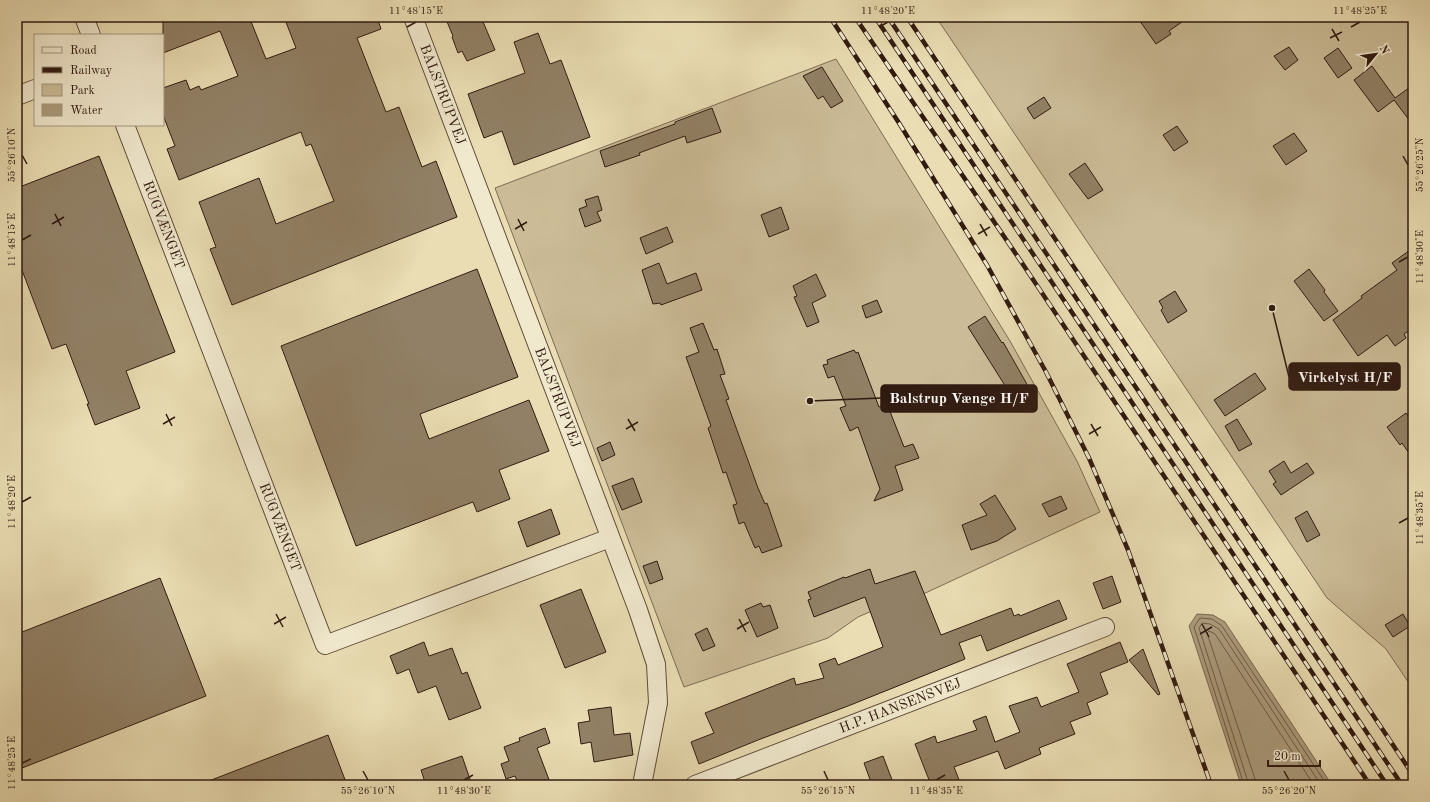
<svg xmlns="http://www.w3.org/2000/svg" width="1430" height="802" viewBox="0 0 1430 802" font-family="'Old Standard TT',serif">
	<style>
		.green { fill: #cbbc97; stroke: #7e6c54 }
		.water { fill: #ab9b7c; stroke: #7a6851 }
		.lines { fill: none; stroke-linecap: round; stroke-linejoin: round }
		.shore { stroke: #6e5b46; stroke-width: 1 }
		.building { fill: #918065; stroke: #311b11 }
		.minor-casing { stroke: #5f4c3a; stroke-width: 20 }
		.minor { stroke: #f1e9ce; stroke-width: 18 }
		.rail-casing { stroke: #311b11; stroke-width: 4.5 }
		.rail { stroke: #f1e9ce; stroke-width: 3; stroke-dasharray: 9; stroke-linecap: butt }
		.ticks { fill: none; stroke: #311b11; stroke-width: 1.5 }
		.labels { text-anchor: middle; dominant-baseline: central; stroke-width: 4; stroke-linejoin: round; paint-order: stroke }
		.street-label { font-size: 14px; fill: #311b11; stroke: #f1e9ce }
		.leader { fill: none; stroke: #311b11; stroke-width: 1.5 }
		.callout-dot { fill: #311b11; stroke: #f1e9ce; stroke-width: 1.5 }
		.callout { fill: #311b11; stroke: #311b11; stroke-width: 1.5 }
		.callout-label { font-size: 15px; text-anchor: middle; font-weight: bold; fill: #fff }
		.neatline { fill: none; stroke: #311b11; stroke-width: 1.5 }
		.ticks-label { font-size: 10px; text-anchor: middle; fill: #311b11 }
	</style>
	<rect width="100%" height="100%" fill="#eaddb3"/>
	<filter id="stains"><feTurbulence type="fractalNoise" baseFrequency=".005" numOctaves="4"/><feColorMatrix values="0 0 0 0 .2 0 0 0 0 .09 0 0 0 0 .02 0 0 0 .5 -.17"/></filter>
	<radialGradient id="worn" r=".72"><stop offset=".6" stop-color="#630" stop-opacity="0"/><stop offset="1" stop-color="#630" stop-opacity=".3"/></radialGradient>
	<path class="green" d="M936 17H1413V689L1386 649 1327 598Z
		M836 59 1010 341 1077 461 1100 512 906 602 886 605 858 617 828 638 684 687 495 188Z"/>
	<path class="water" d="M1197 614 1213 615 1225 622 1332 785H1241L1189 626Z"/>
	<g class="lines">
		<path class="shore" d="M1244 785 1194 627 1200 618 1212 619 1222 626 1327 785
			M1249 785 1199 628 1202 623 1210 624 1219 629 1321 785
			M1255 785V779L1207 633 1209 631 1215 634 1314 785"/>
	</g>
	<path class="building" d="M163 17H253L250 19 266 59 296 48 284 17H377L381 29 357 38 386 112 399 107 422 167 436 161 457 217 232 305 210 249 216 247 199 202 259 178 276 224 334 201 311 144 306 146 301 132 179 180 167 149 175 146 163 115V88L186 80 190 90 199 86 201 90 238 76 220 31 163 53Z
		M445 17H481L495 50 467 61 462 51 458 53 452 37 453 36Z
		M1137 17H1189L1169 31 1171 34 1156 44Z
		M538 33 550 64 561 60 590 137 514 165 502 131 484 138 468 94 525 73 514 42Z
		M1289 47 1298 60 1285 70 1274 56Z
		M1338 48 1352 68 1338 78 1324 58Z
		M1372 66 1395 98 1413 85V125L1394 100 1378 112 1354 80Z
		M822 67 843 101 831 108 823 96 818 99 803 76Z
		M1044 97 1051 108 1034 119 1027 108Z
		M712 108 721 132 687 143 685 136 639 153 640 155 605 167 600 151 675 124V122Z
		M1177 126 1188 142 1174 151 1163 135Z
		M1294 133 1307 151 1286 165 1273 146Z
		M99 156 175 352 126 371 140 408 95 425 87 404H89L66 344 52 349 17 257V188Z
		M1085 163 1103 190 1088 199 1069 174Z
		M598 196 602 210 597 212 601 221 585 227 579 209 587 206 585 200Z
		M781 207 789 229 769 237 761 215Z
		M667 227 673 242 646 254 640 238Z
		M1413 248V328L1404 334 1406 338 1395 346 1387 335 1358 356 1333 320 1362 298 1361 296 1397 270 1392 263Z
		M659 263 667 284 696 273 702 290 661 305 660 303 653 304 642 270Z
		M477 269 518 377 420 414 429 439 529 400 549 451 499 470 510 499 477 512 473 502 356 546 281 346Z
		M1309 269 1325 290 1324 292 1338 311 1324 321 1294 281Z
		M816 274 826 296 812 303 819 322 807 327 794 297 797 296 793 286Z
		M1175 291 1187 311 1168 323 1161 310 1163 308 1159 301Z
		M877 300 882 312 866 318 862 306Z
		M985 316 1002 343 1003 342 1028 386 1011 395 968 327Z
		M703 323 714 350 717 349 725 374 720 375 729 399 726 400 758 488 765 504 767 503 782 546 762 553 759 546 755 548 744 522 739 524 733 505 737 504 726 472 723 473 708 428 711 426 686 357 699 352 690 328Z
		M854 350 856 353 858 352 879 407 887 404 904 447 913 444 919 458 895 466 903 490 874 501 880 489 858 427 850 431 840 408 846 406 834 376 828 378 823 365 828 364 827 360Z
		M1255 373 1266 389 1225 416 1214 400Z
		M1406 413 1413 423V459L1402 443 1400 445 1387 427Z
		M1237 419 1252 444 1239 451 1225 426Z
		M610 442 615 455 602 461 597 448Z
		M1284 461 1291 473 1307 463 1314 473 1281 495 1273 484 1276 482 1269 471Z
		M633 478 642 502 622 510 612 486Z
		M995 495 1016 529 997 541 971 550 962 525 987 515 980 504Z
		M1061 496 1067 509 1049 517 1042 504Z
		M551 509 560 534 527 547 518 522Z
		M1307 511 1320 535 1307 542 1295 518Z
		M657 561 663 579 650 584 643 566Z
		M870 569 875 584 915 571 941 635 1011 608 1014 616 1019 614 1020 616 1059 600 1067 619 987 651 981 635 959 643 965 659 848 706 758 740 699 764 691 742 714 733 705 713 794 678 796 685 824 678 819 664 835 658 838 665 883 647 865 597 814 617 808 600 811 599 808 592 844 577 845 578Z
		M1112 576 1121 602 1103 609 1093 583Z
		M160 578 206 696 17 770V634Z
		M581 589 606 652 565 668 540 605Z
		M761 603 763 607 770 605 778 628 757 637 745 610Z
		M1403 614 1410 626 1393 637 1385 625Z
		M707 628 715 646 703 651 695 634Z
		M424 642 429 656 452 648 462 674 467 672 481 708 449 720 436 686 418 693 409 669 397 674 390 656Z
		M1120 642 1128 662 1100 673 1108 694 1087 703 1091 714 1070 722 1075 734 1039 748 1041 754 1005 769 998 751 954 767 961 785H931L915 744 935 736 937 743 977 730 973 721 986 716 995 742 1020 732 1009 706 1037 697 1041 707 1079 692 1067 664Z
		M1143 649 1160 694 1158 695 1129 660Z
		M611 707 614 735 630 733 633 755 594 762 591 742 581 744 578 723 590 721 588 710Z
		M545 728 550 743 537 748 551 785H519L515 776 506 779 501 764 509 761 504 747 520 741 519 738Z
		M328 735 347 785H201V784Z
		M462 756 472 785H426L421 770Z
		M883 756 894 785H872L864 763Z"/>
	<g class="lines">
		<defs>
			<g id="minor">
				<path d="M84 17 91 35"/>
				<path id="s1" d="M413 17 638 610 656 664 658 703 642 785"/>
				<path d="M17 96 35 89"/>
				<path id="s2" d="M125 125 325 645 610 538"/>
				<path id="s3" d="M695 785 1105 627"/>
			</g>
		</defs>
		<use href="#minor" class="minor-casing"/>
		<use href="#minor" class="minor"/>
		<defs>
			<path id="rail" d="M830 17 899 123 987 265 1046 372 1089 458 1128 550 1211 785
				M855 17 1022 263 1370 785
				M875 17 1387 785
				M888 17 1402 785
				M907 17 1413 775"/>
		</defs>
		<use href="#rail" class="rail-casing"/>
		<use href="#rail" class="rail"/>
	</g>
	<path class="ticks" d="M407 27 416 22M879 27 888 22M1351 27 1360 22M1332 29 1339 41M1330 38 1342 32M22 155 27 164M1403 156 1408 165M55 214 61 226M518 219 524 231M52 224 64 217M980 224 987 236M515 229 527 222M978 234 990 227M22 240 31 235M1399 262 1408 257M166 414 172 426M628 419 635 431M163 424 175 417M1091 424 1098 436M626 429 638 422M1089 434 1101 427M22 502 31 497M1399 523 1408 518M276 614 283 627M739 619 746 632M274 624 286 617M1202 624 1209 637M737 629 749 622M1200 634 1212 627M22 763 31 759M363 771 368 780M824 771 828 780M1284 771 1289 780M464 780 473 775M936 780 945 775"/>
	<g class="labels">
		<g class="street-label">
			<text stroke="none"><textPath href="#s1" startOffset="83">BALSTRUPVEJ</textPath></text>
			<text stroke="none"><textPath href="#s2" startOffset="107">RUGVÆNGET</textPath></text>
			<text stroke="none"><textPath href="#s1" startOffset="407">BALSTRUPVEJ</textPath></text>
			<text stroke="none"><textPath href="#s2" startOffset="431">RUGVÆNGET</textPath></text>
			<text stroke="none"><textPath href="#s3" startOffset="220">H.P. HANSENSVEJ</textPath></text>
		</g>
	</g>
	<path class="leader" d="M1272 308L1289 377M810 401L881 398"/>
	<g class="callout-dot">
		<circle cx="1272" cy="308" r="4"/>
		<circle cx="810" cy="401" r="4"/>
	</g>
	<g class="callout">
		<rect x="1289" y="363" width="111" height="27" rx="4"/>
		<rect x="881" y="385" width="156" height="27" rx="4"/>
	</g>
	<g class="callout-label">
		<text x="1345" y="382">Virkelyst H/F</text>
		<text x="959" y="403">Balstrup Vænge H/F</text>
	</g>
	<rect width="1430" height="802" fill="none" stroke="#eaddb3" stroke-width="44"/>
	<rect x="34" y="34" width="130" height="92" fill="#f1e9ce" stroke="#a49782"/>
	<rect x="42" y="47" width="20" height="6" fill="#f1e9ce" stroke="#a49782"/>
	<text x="70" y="54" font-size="12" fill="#311b11">Road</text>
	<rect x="42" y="67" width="20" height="6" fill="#311b11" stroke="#a49782"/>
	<text x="70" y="74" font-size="12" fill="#311b11">Railway</text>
	<rect x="42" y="84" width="20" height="12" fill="#cbbc97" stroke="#a49782"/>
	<text x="70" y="94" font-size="12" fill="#311b11">Park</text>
	<rect x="42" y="104" width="20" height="12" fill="#ab9b7c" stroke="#a49782"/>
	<text x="70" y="114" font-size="12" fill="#311b11">Water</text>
	<g transform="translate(1376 54) rotate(61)" stroke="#f1e9ce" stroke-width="3" paint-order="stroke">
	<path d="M0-3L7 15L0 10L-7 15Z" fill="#311b11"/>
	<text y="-6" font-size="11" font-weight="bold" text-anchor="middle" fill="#311b11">N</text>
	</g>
	<path d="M1268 760v6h52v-6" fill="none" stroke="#311b11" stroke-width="2"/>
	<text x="1274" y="760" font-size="12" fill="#311b11" stroke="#f1e9ce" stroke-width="3" paint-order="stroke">20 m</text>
	<rect x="22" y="22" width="1386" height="758" class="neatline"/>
	<g class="ticks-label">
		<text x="416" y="14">11°48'15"E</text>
		<text x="888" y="14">11°48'20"E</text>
		<text x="1360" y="14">11°48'25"E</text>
		<text transform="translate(11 155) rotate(-90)" y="4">55°26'10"N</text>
		<text transform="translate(1419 165) rotate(-90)" y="4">55°26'25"N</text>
		<text transform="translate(11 240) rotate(-90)" y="4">11°48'15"E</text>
		<text transform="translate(1419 257) rotate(-90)" y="4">11°48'30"E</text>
		<text transform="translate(11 502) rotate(-90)" y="4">11°48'20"E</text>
		<text transform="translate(1419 518) rotate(-90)" y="4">11°48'35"E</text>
		<text transform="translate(11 763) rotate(-90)" y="4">11°48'25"E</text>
		<text x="368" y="794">55°26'10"N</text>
		<text x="464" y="794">11°48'30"E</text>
		<text x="828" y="794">55°26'15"N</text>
		<text x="936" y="794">11°48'35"E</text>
		<text x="1289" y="794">55°26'20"N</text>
	</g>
	<rect width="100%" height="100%" filter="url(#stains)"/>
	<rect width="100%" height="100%" fill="url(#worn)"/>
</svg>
